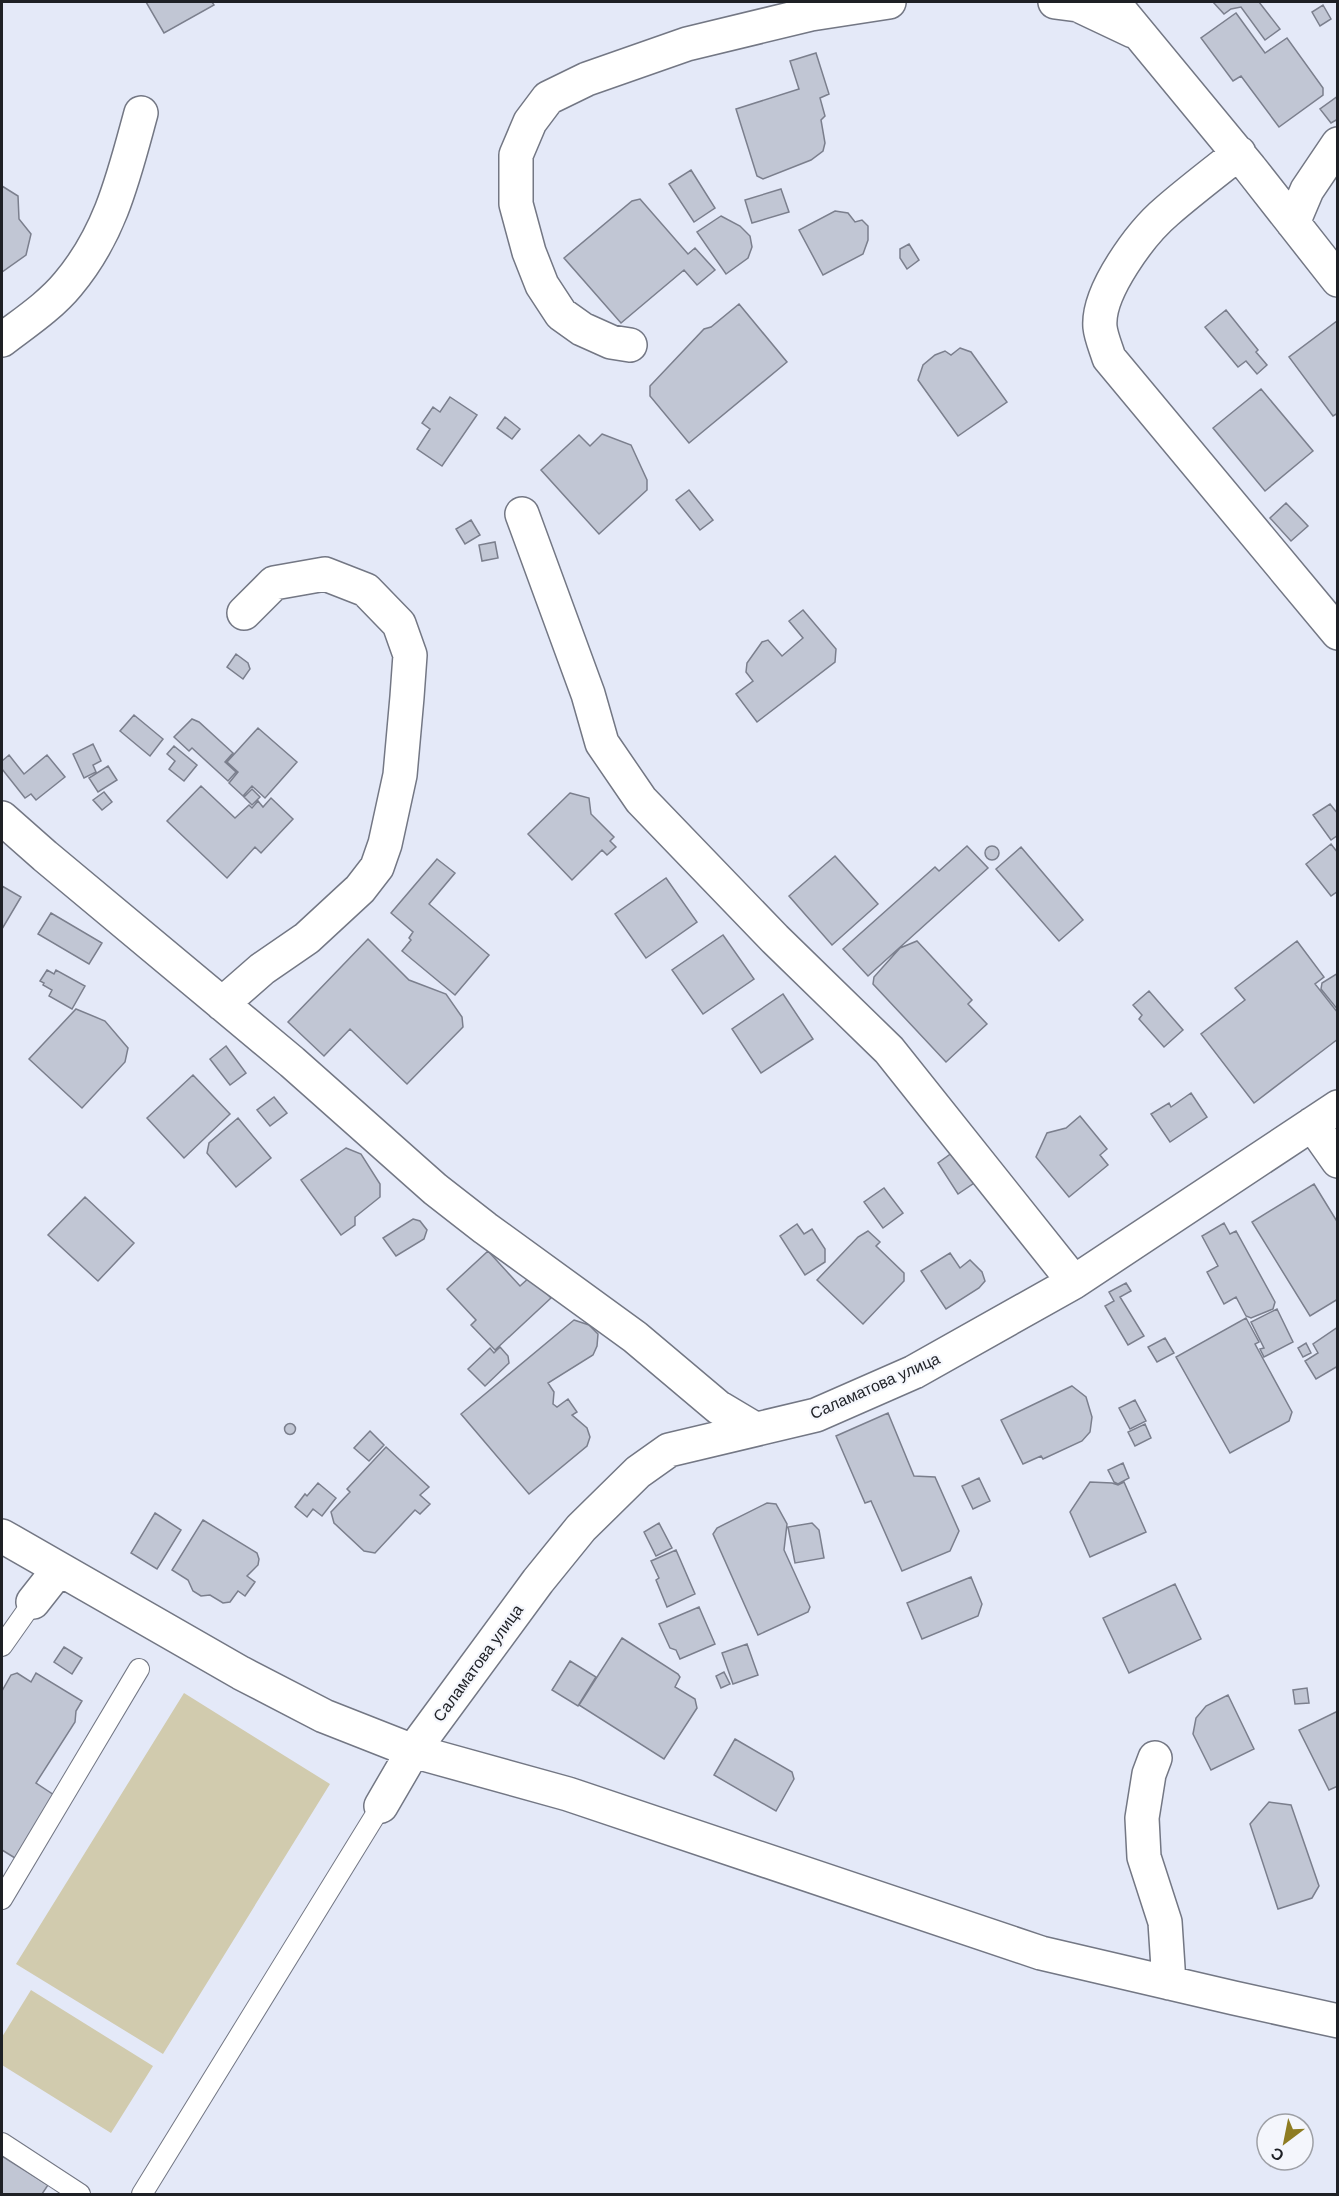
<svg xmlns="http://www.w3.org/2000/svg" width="1339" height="2196" viewBox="0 0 1339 2196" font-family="Arial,sans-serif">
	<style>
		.green { fill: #d1cbae }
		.building { fill: #c1c6d4; stroke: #7b7f8d; stroke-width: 1.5 }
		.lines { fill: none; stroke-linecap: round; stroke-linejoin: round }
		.lane-casing { stroke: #737784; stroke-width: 22 }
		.street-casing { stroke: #737784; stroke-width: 36 }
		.lane { stroke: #fff; stroke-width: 20 }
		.street { stroke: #fff; stroke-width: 33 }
		.labels { text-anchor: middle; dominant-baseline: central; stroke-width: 4.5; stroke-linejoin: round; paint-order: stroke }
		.street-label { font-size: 16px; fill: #1e2025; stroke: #f4f6fc }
	</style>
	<rect width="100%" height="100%" fill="#e4e9f8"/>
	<path class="green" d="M184 1693 330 1784 163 2054 16 1964Z
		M31 1990 153 2066 111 2133 2 2065V2037Z"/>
	<path class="building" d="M146 2H212L214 5 164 33Z
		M1213 2H1259L1280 29 1265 40 1241 7 1231 9 1224 14Z
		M1323 5 1331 19 1320 26 1312 12Z
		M1236 13 1265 53 1287 38 1323 88V95L1279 127 1241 76 1233 81 1201 38Z
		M816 53 829 94 820 98 825 116 821 120 825 143 823 151 811 160 763 179 757 176 736 109 799 89 790 61Z
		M1338 96V119L1331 123 1320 109Z
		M691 170 715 208 694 222 669 184Z
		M2 186 18 196 19 219 31 234 26 255 2 272Z
		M781 189 789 212 752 223 745 200Z
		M640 199 688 254 695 248 715 270 697 285 684 270 621 323 564 258 632 201Z
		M835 211 848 213 855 222 862 220 868 226V240L863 254 823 275 799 230Z
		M721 216 740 226 750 236 752 247 748 258 726 274 697 232Z
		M909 244 919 260 907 269 900 258V249Z
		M739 304 787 362 689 443 650 396V386L704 329 711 327Z
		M1226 310 1258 350 1256 352 1267 365 1257 374 1246 361 1238 367 1205 327Z
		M1337 321 1338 413 1333 416 1289 357Z
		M960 348 971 352 1007 402 958 436 918 380 923 365 935 355 945 351 951 355Z
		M1261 389 1313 451 1265 491 1213 428Z
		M450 397 477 415 442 466 417 449 430 429 422 423 433 407 440 412Z
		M505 417 520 429 512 439 497 428Z
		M602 434 631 445 647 480V490L599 534 541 470 579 435 590 446Z
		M689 490 713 520 700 530 676 500Z
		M1286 503 1308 526 1291 541 1270 518Z
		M471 520 480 535 465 544 456 529Z
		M495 542 498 558 482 561 479 545Z
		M803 610 836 649 835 662 757 722 736 694 753 681 746 672 747 663 762 642 768 640 782 656 803 638 789 621Z
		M236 654 248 663 250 669 243 679 227 667Z
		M134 715 163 739 150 756 120 731Z
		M192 719 199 722 233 753 225 762 236 772 228 781 192 748 189 751 174 737Z
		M258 728 297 762 265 798 252 786 243 796 229 783 238 772 227 762Z
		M93 744 101 761 93 765 96 772 84 778 73 754Z
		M174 746 197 765 184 781 169 769 175 761 167 754Z
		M9 755 24 774 47 755 65 777 36 800 31 794 25 798 2 769V761Z
		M108 766 117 780 98 792 89 778Z
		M201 786 235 818 249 805 252 808 258 801 263 807 271 798 293 819 261 853 255 847 227 878 167 821Z
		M252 789 260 797 252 805 244 797Z
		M104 792 112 802 102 810 93 800Z
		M570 793 589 798 591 814 614 837 610 841 616 847 607 855 602 850 572 880 528 834Z
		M1330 804 1338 814V835L1331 840 1313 815Z
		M1331 844 1338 853V891L1331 896 1306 864Z
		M967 846 988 868 868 976 843 949 935 867 939 871Z
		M985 853a7 7 0 1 1 14 0a7 7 0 1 1-14 0Z
		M1021 847 1083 920 1059 941 996 869Z
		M835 856 878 904 832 945 789 896Z
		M437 859 455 873 429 904 489 955 455 995 402 951 411 940 409 938 413 932 391 913Z
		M666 878 697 922 646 958 615 914Z
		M2 886 21 897 2 929Z
		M51 913 102 943 89 964 38 934Z
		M723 935 754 979 703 1014 672 970Z
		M368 939 409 980 446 994 462 1017 463 1027 407 1084 350 1029 324 1056 288 1022Z
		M917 941 972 1000 968 1004 987 1024 946 1062 873 984 874 977 900 948Z
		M1297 941 1324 977 1315 984 1338 1013V1039L1254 1103 1201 1034 1245 1000 1235 988Z
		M47 970 54 974 56 970 85 986 72 1009 49 996 52 990 43 985 44 983 40 981Z
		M1338 973V1010L1321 989 1322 983Z
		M1149 991 1183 1030 1164 1047 1139 1019 1142 1015 1133 1005Z
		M783 994 813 1039 761 1073 732 1029Z
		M76 1009 105 1021 128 1048 125 1062 82 1108 29 1059Z
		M226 1046 246 1073 230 1085 210 1059Z
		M193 1075 230 1114 184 1158 147 1118Z
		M1191 1093 1207 1117 1170 1142 1151 1114 1169 1103 1171 1107Z
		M274 1097 287 1113 270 1126 257 1110Z
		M1080 1116 1107 1149 1100 1155 1108 1165 1069 1197 1036 1157 1047 1133 1066 1128Z
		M238 1118 271 1158 236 1187 207 1153 209 1143Z
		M346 1148 361 1154 380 1184V1197L355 1217V1225L341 1235 301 1180Z
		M956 1150 977 1181 958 1194 938 1163Z
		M1314 1184 1338 1223V1299L1310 1316 1252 1222Z
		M884 1188 903 1213 883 1228 864 1202Z
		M85 1197 134 1243 98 1281 48 1235Z
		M413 1219 420 1221 427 1230 424 1239 396 1256 383 1238Z
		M1224 1223 1230 1234 1236 1231 1275 1302 1273 1309 1251 1318 1246 1316 1236 1297 1224 1304 1207 1272 1218 1266 1202 1236Z
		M797 1224 804 1234 812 1229 825 1249V1262L805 1275 780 1236Z
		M868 1231 880 1242 876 1246 904 1273V1281L863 1324 817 1280 858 1237Z
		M488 1251 520 1286 531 1276 551 1298 495 1350 471 1325 476 1320 447 1289Z
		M950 1253 960 1268 970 1260 982 1272 985 1281 979 1288 946 1309 921 1271Z
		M1126 1283 1131 1291 1120 1297 1144 1336 1128 1345 1105 1306 1114 1301 1109 1292Z
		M1277 1309 1293 1342 1264 1357 1260 1349 1264 1348 1251 1322Z
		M1246 1318 1259 1342 1255 1344 1292 1412 1289 1421 1230 1453 1176 1357Z
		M574 1320 589 1325 598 1334 597 1346 593 1355 548 1383 554 1392 553 1404 557 1407 568 1399 577 1412 572 1415 587 1428 590 1437 587 1446 529 1494 461 1414Z
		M1338 1327V1366L1316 1379 1305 1361 1318 1353 1313 1344Z
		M1165 1338 1174 1353 1157 1362 1148 1347Z
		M1306 1343 1311 1353 1303 1357 1298 1348Z
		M500 1347 508 1356 509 1363 485 1386 468 1369 490 1348 494 1353Z
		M1072 1386 1086 1397 1092 1417 1090 1432 1082 1441 1043 1459 1041 1456 1023 1464 1001 1420Z
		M1135 1400 1146 1421 1130 1429 1119 1408Z
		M888 1413 914 1476 935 1477 959 1531 950 1551 902 1571 871 1501 865 1503 836 1436Z
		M284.5 1429a5.5 5.5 0 1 1 11 0a5.5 5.5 0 1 1-11 0Z
		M1145 1424 1151 1438 1135 1446 1128 1432Z
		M370 1431 384 1445 369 1461 354 1448Z
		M386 1447 429 1487 420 1495 430 1504 420 1514 415 1510 375 1553 364 1551 334 1523 331 1512 350 1492 347 1489Z
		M1123 1463 1129 1478 1118 1484 1114 1482 1108 1470Z
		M979 1478 990 1501 973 1509 962 1486Z
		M1090 1482 1112 1483 1118 1485 1124 1482 1146 1532 1090 1557 1070 1512Z
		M318 1483 336 1498 322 1516 313 1509 307 1517 295 1507 305 1494 307 1496Z
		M767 1503 776 1504 787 1524 784 1550 810 1607 808 1612 758 1635 713 1534 717 1528Z
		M155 1513 181 1530 157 1569 131 1553Z
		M203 1520 257 1553 259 1559 258 1565 247 1576 255 1582 245 1596 238 1591 230 1602 223 1603 210 1595 201 1596 193 1591 188 1580 172 1570Z
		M659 1523 672 1548 656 1556 644 1532Z
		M812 1523 819 1530 824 1558 795 1563 788 1527Z
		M676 1550 695 1594 667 1607 656 1580 659 1578 651 1561Z
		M971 1577 982 1604 978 1616 922 1639 907 1603Z
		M1175 1584 1201 1639 1129 1673 1103 1618Z
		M699 1607 715 1644 680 1659 676 1650 670 1648 659 1624Z
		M622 1638 678 1674 680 1677 675 1687 695 1699 697 1708 664 1759 579 1705Z
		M747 1644 758 1675 733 1684 722 1653Z
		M64 1647 82 1658 72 1674 54 1662Z
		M570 1661 596 1677 578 1706 552 1690Z
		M724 1672 730 1684 721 1688 716 1676Z
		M17 1673 31 1682 36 1673 82 1701 76 1711 75 1722 36 1783 54 1795 27 1850 15 1858 2 1850V1691L11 1675Z
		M1307 1688 1309 1703 1295 1704 1293 1690Z
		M1228 1695 1254 1749 1211 1770 1193 1734 1196 1718 1206 1706Z
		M1338 1711V1786L1329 1790 1299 1730Z
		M735 1739 792 1772 794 1779 776 1811 714 1775Z
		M1269 1802 1291 1805 1319 1886 1312 1898 1278 1909 1250 1824Z
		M2 2156 48 2185 42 2194H2Z"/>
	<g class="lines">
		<defs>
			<path id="lane" d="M2 1646 33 1602
				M2 1899 139 1669
				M2 2143 80 2194
				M142 2194 381 1806"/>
			<path id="street" d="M1055 2 1078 5 1133 31
				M1113 2 1250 168 1338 280
				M1239 153C1215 172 1190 191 1167 211 1141 233 1097 292 1100 327 1101 337 1106 348 1109 358L1338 633
				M1293 223 1307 190 1338 144
				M2 340C24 323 50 306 68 284 111 233 124 175 141 113
				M630 345 611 342 582 329 561 314 542 285 529 252 516 204V155L530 122 548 98 587 79 687 44 811 14 889 2
				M522 514 588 694 602 743 641 800 775 939 889 1050 1074 1282
				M2 818 45 856 292 1062 435 1189 485 1228 635 1337 718 1407 755 1429
				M222 1004 262 969 307 938 360 889 377 867 385 844 400 775 407 697 410 655 399 624 366 590 325 574 274 583 244 613
				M1312 1124 1338 1161
				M2 1536 241 1673 324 1716 413 1751 568 1794 1041 1953 1234 1998 1338 2021
				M33 1602 59 1569
				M1155 1758 1149 1774 1142 1818 1144 1857 1165 1922 1169 1983
				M381 1806 413 1751 538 1581 581 1528 638 1472 669 1450 816 1415 914 1372 1074 1282 1338 1107"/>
		</defs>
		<use href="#lane" class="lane-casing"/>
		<use href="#street" class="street-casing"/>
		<use href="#lane" class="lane"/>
		<use href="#street" class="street"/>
	</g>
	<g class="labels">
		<g class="street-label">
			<text transform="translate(875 1386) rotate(-24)">Саламатова улица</text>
			<text transform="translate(478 1663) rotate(-54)">Саламатова улица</text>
		</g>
	</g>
	<rect width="1339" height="2196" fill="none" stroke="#1e2025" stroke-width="6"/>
	<g transform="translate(1285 2142) rotate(212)"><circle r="28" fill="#f4f6fc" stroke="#9ea0a6" stroke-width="1.5"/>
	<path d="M0-4.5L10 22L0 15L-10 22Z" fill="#8e7c22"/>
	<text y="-9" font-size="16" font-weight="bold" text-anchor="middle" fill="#1e2025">С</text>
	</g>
</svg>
